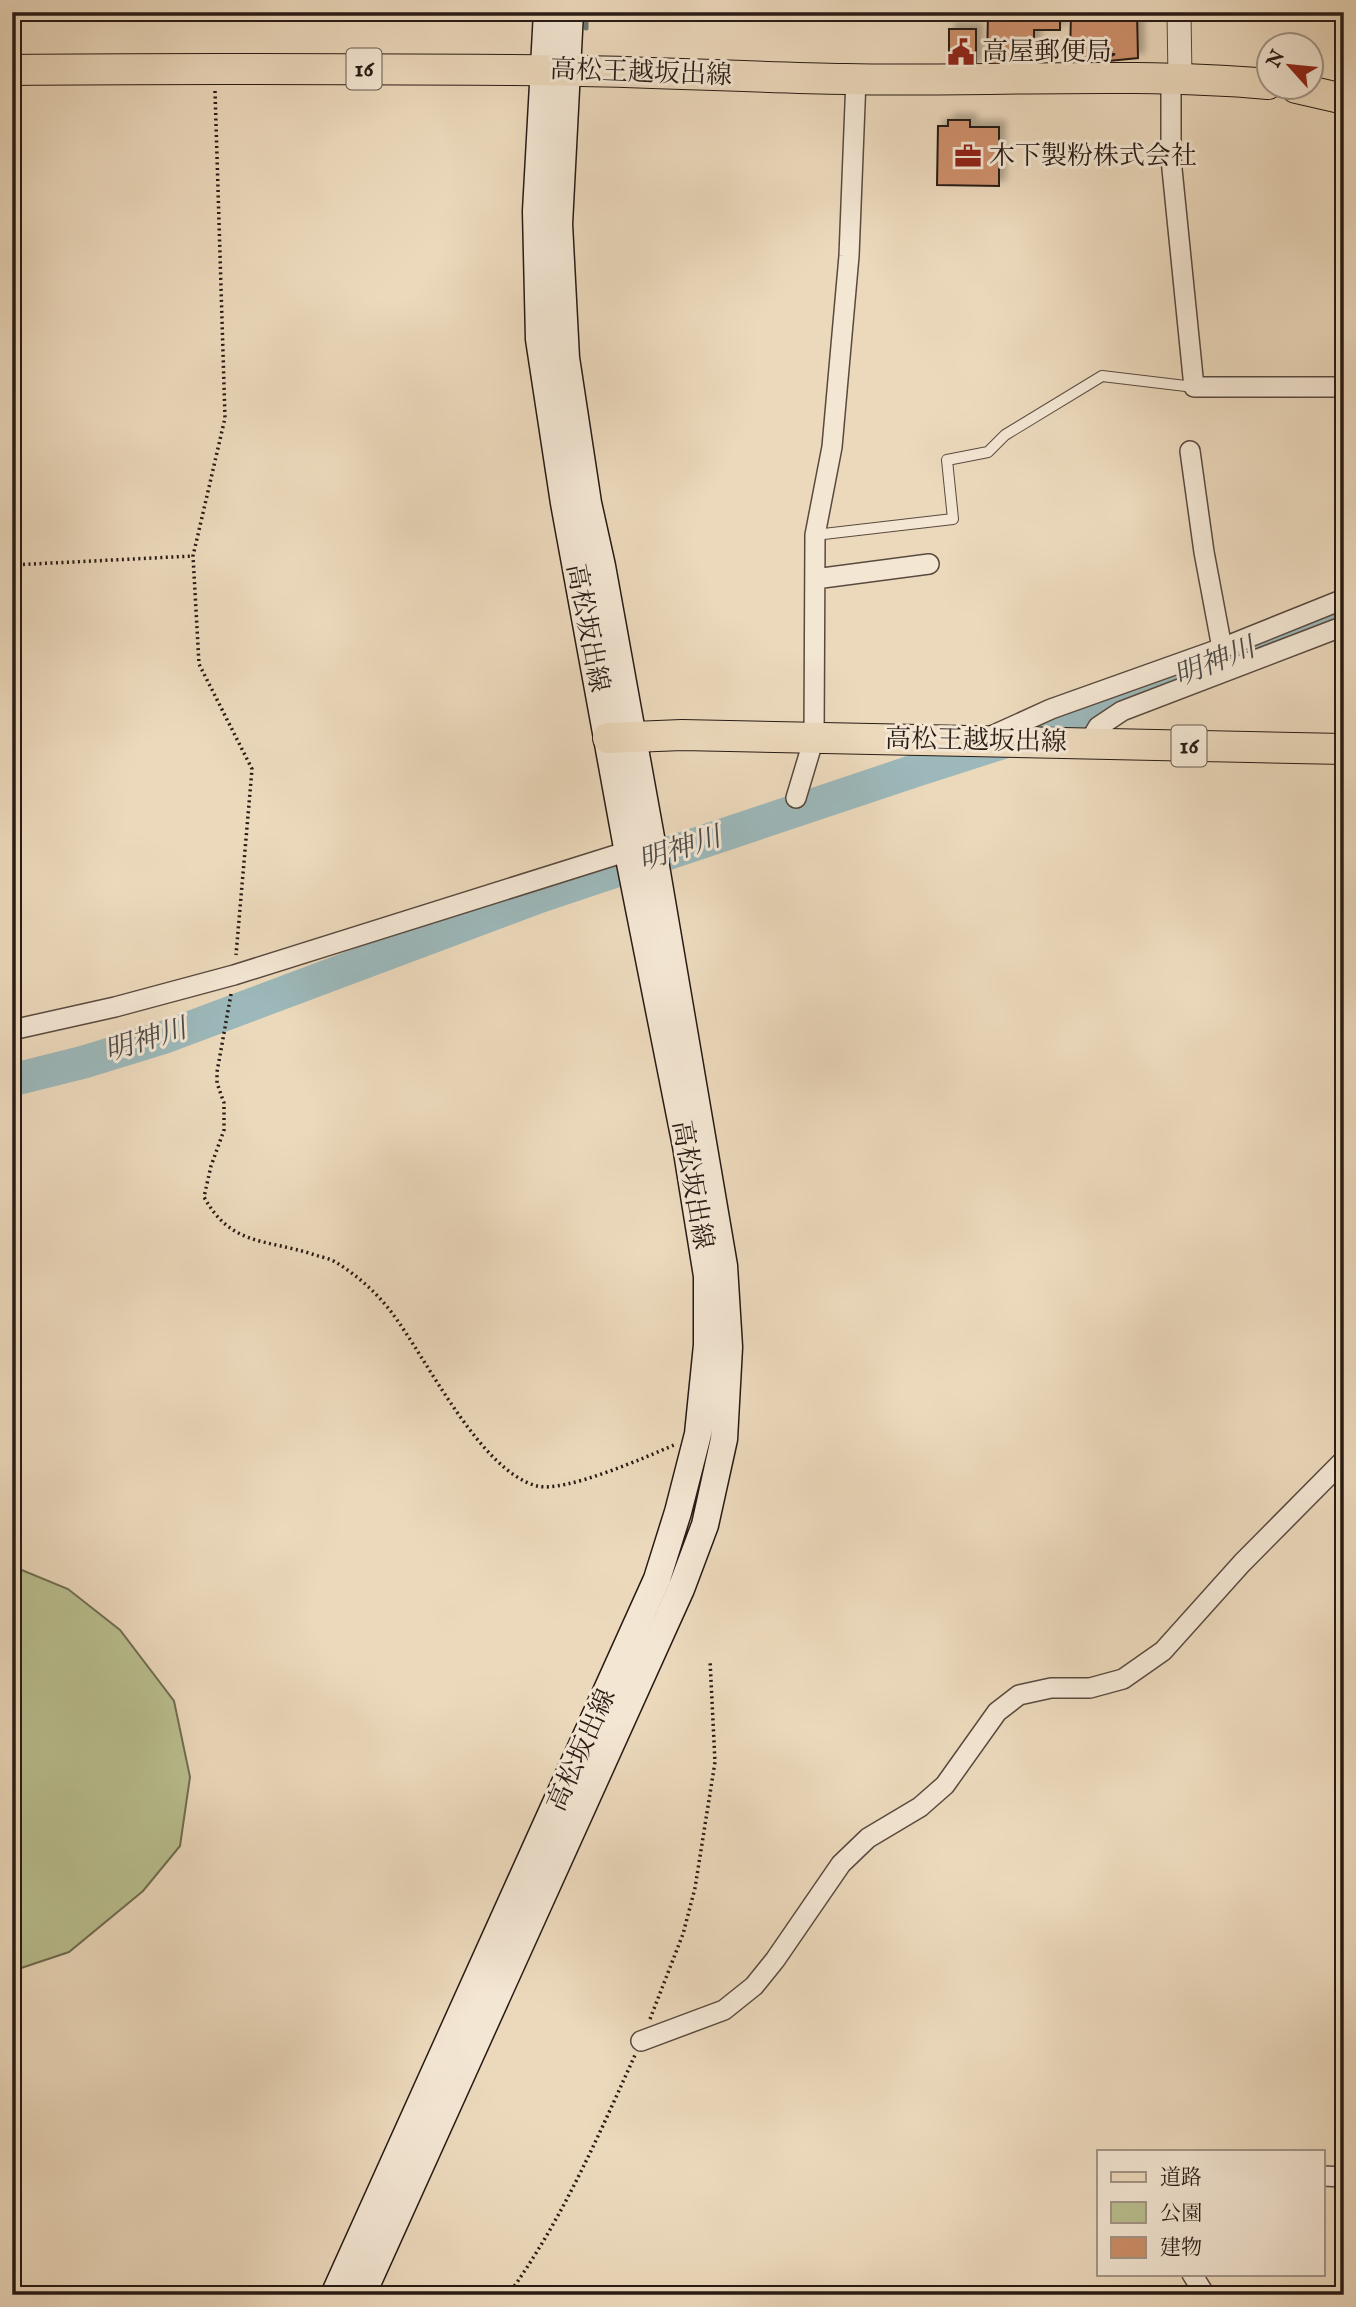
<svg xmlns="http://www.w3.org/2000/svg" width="1356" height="2307" viewBox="0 0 1356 2307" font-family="'IM FELL English','Noto Serif JP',serif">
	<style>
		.green { fill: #b9bf8f; stroke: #706d52; stroke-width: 2 }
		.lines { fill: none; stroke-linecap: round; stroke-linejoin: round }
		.stream { stroke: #6e7978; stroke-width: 5 }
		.river { stroke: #9cb8ba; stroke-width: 33 }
		.building { fill: #cd8f6a; stroke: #281b15; stroke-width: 2; filter: url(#shadow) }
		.service-casing { stroke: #594a3f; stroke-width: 12 }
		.minor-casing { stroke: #594a3f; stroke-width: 22 }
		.tertiary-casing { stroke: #594a3f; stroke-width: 25 }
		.secondary-casing { stroke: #281b15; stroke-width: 29 }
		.primary-casing { stroke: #281b15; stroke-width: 32 }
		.path { stroke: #281b15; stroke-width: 3.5; stroke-dasharray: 2 3.5; stroke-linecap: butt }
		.service { stroke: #f3e6d3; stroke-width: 10 }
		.minor { stroke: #f3e6d3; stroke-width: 19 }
		.tertiary { stroke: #f3e6d3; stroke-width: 23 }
		.secondary { stroke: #f3e6d3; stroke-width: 26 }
		.primary { stroke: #ecd9bc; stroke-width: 30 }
		.labels { text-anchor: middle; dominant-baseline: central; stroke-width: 6; stroke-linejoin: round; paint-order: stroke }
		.shield { fill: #f3e6d3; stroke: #65584e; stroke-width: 2 }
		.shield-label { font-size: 24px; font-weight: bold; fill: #281b15 }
		.poi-label { font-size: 26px; fill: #281b15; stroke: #f3e6d3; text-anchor: start }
		.street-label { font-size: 26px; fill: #281b15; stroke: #f3e6d3 }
		.water-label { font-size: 28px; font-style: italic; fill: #4b4a47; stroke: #f3e6d3 }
	</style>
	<defs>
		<filter id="shadow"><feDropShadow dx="6" dy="-6" stdDeviation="3.5" flood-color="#0004"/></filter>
	</defs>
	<rect width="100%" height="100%" fill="#ecd9bc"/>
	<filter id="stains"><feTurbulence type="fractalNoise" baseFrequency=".00286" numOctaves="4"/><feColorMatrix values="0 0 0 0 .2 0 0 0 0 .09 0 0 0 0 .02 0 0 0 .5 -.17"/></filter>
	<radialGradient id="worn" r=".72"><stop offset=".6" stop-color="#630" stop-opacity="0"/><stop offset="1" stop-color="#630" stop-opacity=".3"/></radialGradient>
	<path class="green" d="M12 1566 68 1589 120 1630 174 1701 190 1777 180 1846 143 1891 69 1952 12 1971Z"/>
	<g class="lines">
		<path class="stream" d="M586 28V12"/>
		<path class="river" d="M12 1080 84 1062 162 1038 541 896 917 770 1070 721 1344 612"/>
	</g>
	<path class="building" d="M988 12H1060V30H1034V46H1016L1015 64H987Z
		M1071 12H1137L1138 58 1109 61V57L1115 54 1096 55 1095 60 1070 59Z
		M949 29H976V67H949Z
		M948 120H970V127H999V186L937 185 938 126H948Z"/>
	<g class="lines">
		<defs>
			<path id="service" d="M815 535 953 519 947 460 988 452 1005 435 1102 376 1194 387"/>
			<path id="minor" d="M1171 78V159L1194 387H1339
				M1190 451 1204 552 1222 648
				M815 579 929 564
				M987 738 1051 709 1222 648 1344 599
				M1088 744 1098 727 1122 711 1344 626
				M796 798 814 738 815 535 832 447 849 256 856 79
				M12 1030 115 1007 234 975 638 848
				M641 2041 724 2010 754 1986 775 1960 841 1864 868 1838 920 1807 945 1785 997 1712 1019 1695 1051 1688H1090L1123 1679 1163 1651 1242 1563 1344 1460
				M1323 2176 1344 2177
				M1192 2274 1205 2295"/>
			<path id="tertiary" d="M1179 12 1180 79"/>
			<path id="secondary" d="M334 2295 657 1579 678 1512 698 1434 707 1345V1276L686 1146 628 853 564 503 539 339 536 211 547 12
				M362 2295 681 1589 705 1525 724 1439 729 1347 724 1266 652 843 602 566 588 503 566 358 559 224 570 12"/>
			<path id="primary" d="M12 70C179 68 345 69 511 70 623 70 734 77 846 79 987 82 1128 72 1268 84
				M1296 88 1344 99
				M608 738 682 735 1344 749"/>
		</defs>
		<use href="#service" class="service-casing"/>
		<use href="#minor" class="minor-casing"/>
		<use href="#tertiary" class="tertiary-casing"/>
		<use href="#secondary" class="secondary-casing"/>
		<use href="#primary" class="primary-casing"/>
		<path class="path" d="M215 91 225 418 193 556 199 664 252 769 236 955
			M12 565 193 556
			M231 994 217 1072V1083L224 1103V1130L211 1166 204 1197C231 1246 265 1239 312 1254 320 1257 330 1258 337 1263 358 1276 377 1293 392 1313 427 1359 480 1471 537 1486 565 1493 646 1457 674 1445
			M650 2019 683 1934 695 1888 715 1762 710 1660
			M508 2295C561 2222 598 2137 635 2055"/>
		<use href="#service" class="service"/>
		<use href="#minor" class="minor"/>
		<use href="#tertiary" class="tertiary"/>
		<use href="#secondary" class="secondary"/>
		<use href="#primary" class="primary"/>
	</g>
	<defs>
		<symbol id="civic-bare" viewBox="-9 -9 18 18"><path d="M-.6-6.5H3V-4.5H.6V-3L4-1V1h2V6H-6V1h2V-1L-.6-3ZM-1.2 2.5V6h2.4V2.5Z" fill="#8f2418" stroke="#f3e6d3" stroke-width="2.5" paint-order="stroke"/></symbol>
		<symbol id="office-bare" viewBox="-9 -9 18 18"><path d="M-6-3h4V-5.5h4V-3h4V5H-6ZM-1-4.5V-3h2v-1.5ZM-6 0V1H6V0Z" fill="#8f2418" stroke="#f3e6d3" stroke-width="2.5" paint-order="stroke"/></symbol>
	</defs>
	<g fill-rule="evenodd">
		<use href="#civic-bare" x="942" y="33" width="38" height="38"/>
		<use href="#office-bare" x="949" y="137" width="38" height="38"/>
	</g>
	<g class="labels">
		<g class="shield">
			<rect x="346.5" y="48.5" width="35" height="41" rx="5"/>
			<rect x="1171.5" y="725.5" width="35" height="41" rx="5"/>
		</g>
		<g class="shield-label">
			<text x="364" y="69">16</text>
			<text x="1189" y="746">16</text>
		</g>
		<g class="poi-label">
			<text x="982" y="52">高屋郵便局</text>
			<text x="989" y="156">木下製粉株式会社</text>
		</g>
		<g class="street-label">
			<text transform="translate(641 73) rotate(2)">高松王越坂出線</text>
			<text transform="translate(587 628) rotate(79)">高松坂出線</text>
			<text transform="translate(976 741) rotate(1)">高松王越坂出線</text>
			<text transform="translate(692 1185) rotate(80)">高松坂出線</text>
			<text transform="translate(582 1750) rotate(-66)">高松坂出線</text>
		</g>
		<g class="water-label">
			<text transform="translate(1215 663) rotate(-22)">明神川</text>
			<text transform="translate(680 850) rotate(-18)">明神川</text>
			<text transform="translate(146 1041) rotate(-17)">明神川</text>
		</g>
	</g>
	<rect width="1356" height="2307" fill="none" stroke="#ecd9bc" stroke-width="42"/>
	<rect x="14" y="14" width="1328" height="2279" fill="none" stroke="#281b15" stroke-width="3.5"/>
	<rect x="21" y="21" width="1314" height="2265" fill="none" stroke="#281b15" stroke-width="2"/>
	<rect x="1097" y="2150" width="228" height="126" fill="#f3e6d3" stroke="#a29587" stroke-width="2"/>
	<rect x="1111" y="2172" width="35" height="10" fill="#ecd9bc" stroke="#a29587" stroke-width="2"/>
	<text x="1160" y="2184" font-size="21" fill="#281b15">道路</text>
	<rect x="1111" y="2202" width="35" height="21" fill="#b9bf8f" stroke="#a29587" stroke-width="2"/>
	<text x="1160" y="2220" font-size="21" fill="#281b15">公園</text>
	<rect x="1111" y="2237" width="35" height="21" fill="#cd8f6a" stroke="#a29587" stroke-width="2"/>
	<text x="1160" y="2254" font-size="21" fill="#281b15">建物</text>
	<g transform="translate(1290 66) rotate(297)"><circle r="33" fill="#f3e6d3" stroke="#a29587" stroke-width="2"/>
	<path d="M0-5L12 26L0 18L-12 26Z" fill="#8f2418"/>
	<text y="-10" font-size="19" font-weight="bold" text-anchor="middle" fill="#281b15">N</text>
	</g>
	<rect width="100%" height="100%" filter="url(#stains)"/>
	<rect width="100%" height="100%" fill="url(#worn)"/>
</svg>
